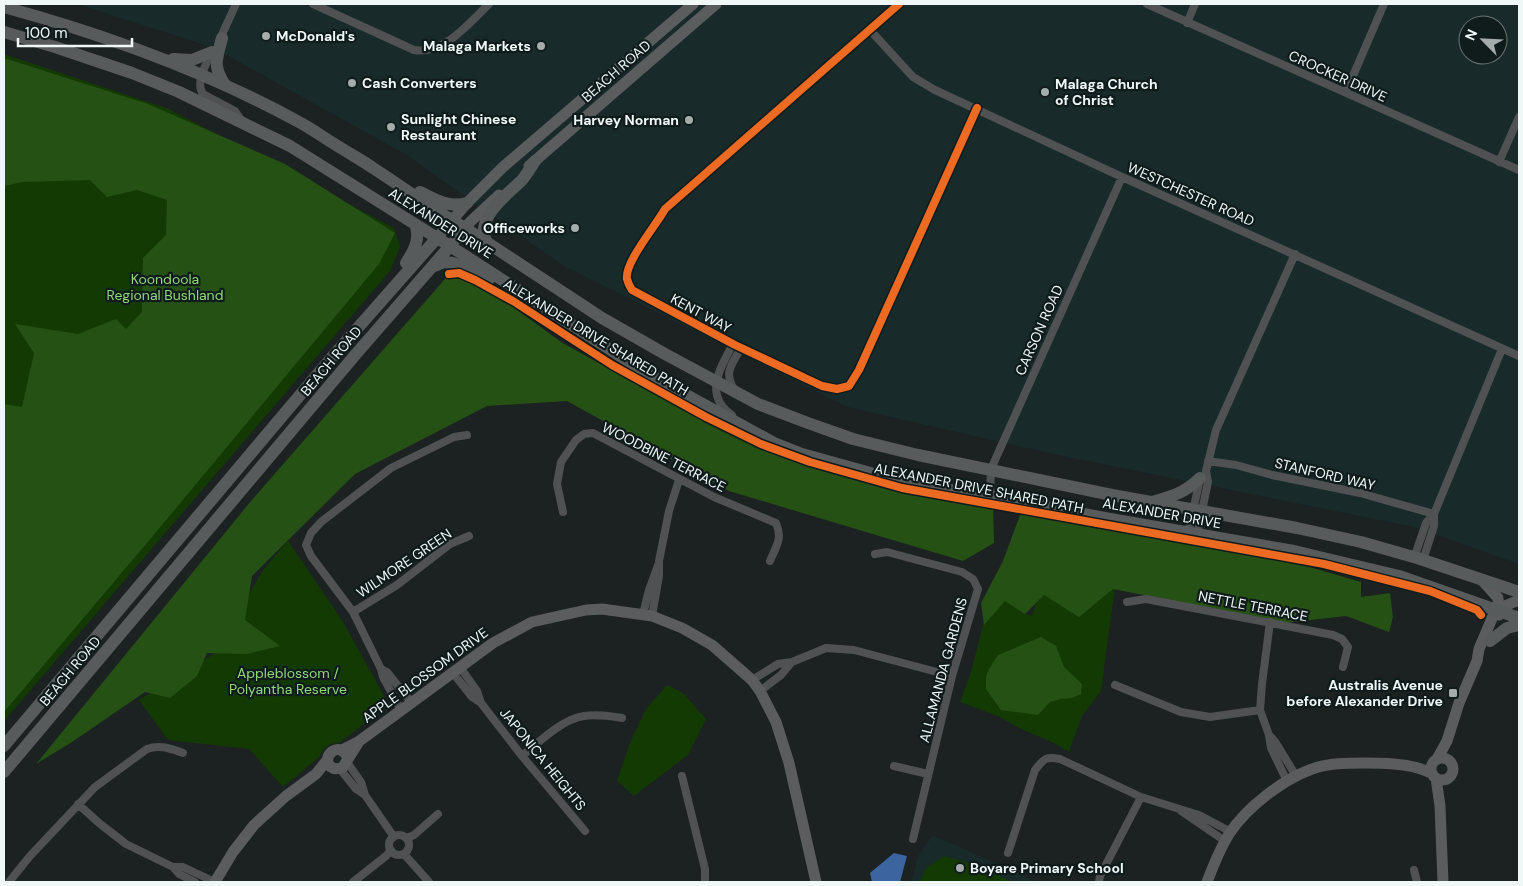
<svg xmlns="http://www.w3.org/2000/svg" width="1523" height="886" viewBox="0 0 1523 886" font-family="'DM Sans',sans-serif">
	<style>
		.built { fill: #182a2a; fill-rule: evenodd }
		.green { fill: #143a04 }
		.forest { fill: #265115 }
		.water { fill: #3c649e }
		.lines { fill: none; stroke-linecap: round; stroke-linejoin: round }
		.street { stroke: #4f5152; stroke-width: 8 }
		.secondary { stroke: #5a5c5d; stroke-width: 11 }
		.primary { stroke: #585b5c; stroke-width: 12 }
		.cycleway-casing { stroke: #101b1b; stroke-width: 11 }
		.cycleway { stroke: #ed6a23; stroke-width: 8 }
		.poi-dot { fill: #a5acac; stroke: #101b1b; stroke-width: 2 }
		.labels { text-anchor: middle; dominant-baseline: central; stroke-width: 4.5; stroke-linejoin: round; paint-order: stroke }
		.poi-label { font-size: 14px; font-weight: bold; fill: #eff7f7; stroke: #101b1b; text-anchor: start }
		.street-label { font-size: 14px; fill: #eff7f7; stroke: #101b1b }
		.park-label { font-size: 14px; fill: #92d67a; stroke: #101b1b }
	</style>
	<rect width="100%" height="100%" fill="#1c2121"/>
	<path class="built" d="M77 4H1519V564L1414 527 1058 455 847 407 562 265 405 154 214 48ZM1468 25H1498V55H1468Z
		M933 835 1037 882H911L919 854Z"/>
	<path class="green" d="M4 54 169 109 394 228 400 247 390 271 4 721Z
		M288 541 342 620 389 705 339 743 331 744 324 749 319 757 283 787 249 749 168 740 139 700 215 653 263 570Z
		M993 586 1021 612 1032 616 1036 604 1043 595 1056 600 1115 587 1101 691 1082 716 1069 752 1054 743 1019 728 1000 717 960 702 971 672Z
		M667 685 683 693 706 719 688 755 634 796 617 781 631 740 646 709Z
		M944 856 973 864 1013 882H920L925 869Z"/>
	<path class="forest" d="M4 58 148 104 285 164 395 233 379 264 157 531 4 712V404L22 407 34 353 15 324 78 334 116 319 126 329 142 312 143 258 166 235 167 200 137 190 107 197 90 180 23 182 4 186Z
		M451 272 494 293 561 342 681 409 793 456 993 505 994 543 963 561 729 491 567 401 487 406 355 474 252 576 245 620 280 646 247 654 207 653 197 676 170 698 145 692 72 742 36 764 251 501Z
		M1041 510 1258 552 1361 582V597L1390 593 1393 617 1389 632 1346 616 1284 623 1113 589 1079 617 1044 595 1025 614 1005 601 984 625 981 603 1003 561 1020 515Z
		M1041 637 1056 646 1064 667 1082 684 1081 694 1072 698 1060 699 1050 702 1038 715 1001 710 986 689V677L989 669 998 655Z"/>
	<path class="water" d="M894 853 907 856 900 882H872L870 873Z"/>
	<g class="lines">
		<path class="street" d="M313 4 414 50C444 55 469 23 489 4
			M899 4 665 209C657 224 624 263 627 279 628 283 630 287 632 290L735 345 822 386 837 389 849 386 859 370 977 108
			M1147 4 1519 170
			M1187 23 1195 4
			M870 30 913 77 935 90 1122 177 1519 356
			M219 41 236 4
			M212 52C206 64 195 83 203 94L235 111 242 121
			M1346 92 1384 4
			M1499 162 1519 117
			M734 389C723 372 733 363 741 348
			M732 415C703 395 720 368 733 344
			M1208 461 1236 465 1272 475 1360 493 1434 514 1502 349
			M990 496 991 469 1122 177
			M563 512 557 484 561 462 576 440 584 434 593 433 714 497 776 523C783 539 776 546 770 561
			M1188 533 1200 479
			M1197 535 1208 482 1206 471 1216 430 1295 254
			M875 554 887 552 962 572 973 579 978 589 952 676 913 839
			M1414 558 1426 523 1434 514
			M1423 560 1434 526V514
			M1127 602 1146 599 1333 635 1342 639 1348 647 1343 667
			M353 612 397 585 450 544 469 536
			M643 614 649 590 658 565
			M652 616 659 576V561L669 511 679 480
			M1270 622 1262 684 1260 710 1269 735 1271 748 1287 781
			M460 667 477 691 481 703
			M381 669 387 672 411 702
			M453 673 472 697 481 703 522 756 585 831
			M752 680 778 664 792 662 826 648 854 650 952 676
			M1115 685 1181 712 1210 717 1260 710
			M760 691 781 675 792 662
			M401 710 383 677 381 669 353 612 311 556 306 545 311 533 321 522 391 468 454 437 467 435
			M1269 735 1276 743 1296 776
			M522 756C539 742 562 719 584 716 597 714 609 716 622 718
			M347 762 361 782 365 795 394 837
			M894 766 928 774
			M340 769 356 789 365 795
			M682 776 705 869V882
			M78 804 99 823 126 844 173 867H183L215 882
			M1181 811 1225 841
			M389 845a10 10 0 1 1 20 0a10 10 0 1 1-20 0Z
			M407 838 414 835 438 814
			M1008 853 1035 770C1044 759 1045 756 1060 759L1141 797 1199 815 1231 832
			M404 854 429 882
			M173 867 179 874 195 882
			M1414 870 1417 882
			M9 882 30 856 95 787 147 749C160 744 171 749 183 753
			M353 882 386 856 391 850
			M1099 882 1100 876 1141 797"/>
		<path class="secondary" d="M529 166 716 4
			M437 238 467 203 503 167 693 4
			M450 246 470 222 499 195
			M1482 580 1498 598 1499 615
			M342 750 358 742 493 643 532 622 586 610 602 609 652 616 682 628 712 645 752 680 760 691 776 722 789 763 816 882
			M1431 769a11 11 0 1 1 22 0a11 11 0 1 1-22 0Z
			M348 759C341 738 319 757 331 767 335 770 339 769 343 767L358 743
			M1437 759 1447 741 1459 703 1477 661 1479 649 1493 616 1507 605 1519 600
			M1436 778 1440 806 1443 882
			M215 882 233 852 254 825 286 796 316 774 328 759
			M1207 882C1213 866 1220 849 1229 834 1247 807 1282 780 1312 769 1329 763 1347 763 1365 763 1381 763 1398 763 1414 767 1420 768 1426 771 1432 773"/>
		<path class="primary" d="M4 7C106 35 206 71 299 122 314 130 327 140 341 148 352 155 363 161 373 168 404 188 434 210 465 228L602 318 665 354 758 404 808 423 853 439 918 455 1112 495 1297 528 1361 542 1417 558 1519 592
			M4 32 55 47 132 73 179 92 290 146 450 246 648 374 774 443 802 454 910 484 990 496 1110 519 1294 551 1399 576 1519 618
			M222 38C217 59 212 65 225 85
			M173 59 192 60 212 52
			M420 192C437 200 448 208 467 203
			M487 243C474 218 506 196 522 180 527 174 531 167 535 161
			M406 263C414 251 421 238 415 224
			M432 267 444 262 453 263 489 279
			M1152 502C1172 496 1185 493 1200 478
			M1490 641 1507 628 1519 625
			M4 746 333 356 437 238
			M4 772 356 354 450 246"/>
		<defs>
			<path id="cycleway" d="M899 4 665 209C657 224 624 263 627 279 628 283 630 287 632 290L735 345 822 386 837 389 849 386 859 370 977 108
				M449 274 459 273 475 280 513 301 612 365 706 417 761 444 810 462 902 488 1324 564 1430 591 1477 610 1481 615"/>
		</defs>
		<use href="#cycleway" class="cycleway-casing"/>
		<use href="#cycleway" class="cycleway"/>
	</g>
	<g class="poi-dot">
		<circle cx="266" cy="36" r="5"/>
		<circle cx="541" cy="46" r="5"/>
		<circle cx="352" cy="83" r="5"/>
		<circle cx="1045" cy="92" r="5"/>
		<circle cx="689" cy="120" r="5"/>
		<circle cx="391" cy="127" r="5"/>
		<circle cx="575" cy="228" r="5"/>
		<rect x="1448" y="688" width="10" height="10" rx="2.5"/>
		<circle cx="960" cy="868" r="5"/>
	</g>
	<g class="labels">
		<g class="poi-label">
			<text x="276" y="36">McDonald's</text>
			<text x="531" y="46" text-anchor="end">Malaga Markets</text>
			<text x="362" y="83">Cash Converters</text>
			<text x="1055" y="84">Malaga Church<tspan x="1055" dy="16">of Christ</tspan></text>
			<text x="401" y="119">Sunlight Chinese<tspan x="401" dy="16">Restaurant</tspan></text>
			<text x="679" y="120" text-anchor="end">Harvey Norman</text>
			<text x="565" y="228" text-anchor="end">Officeworks</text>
			<text x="1443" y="685" text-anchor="end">Australis Avenue<tspan x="1443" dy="16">before Alexander Drive</tspan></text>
			<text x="970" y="868">Boyare Primary School</text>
		</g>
		<g class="street-label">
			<text transform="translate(616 71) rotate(-41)">BEACH ROAD</text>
			<text transform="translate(1338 76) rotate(24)">CROCKER DRIVE</text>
			<text transform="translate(1191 194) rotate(24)">WESTCHESTER ROAD</text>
			<text transform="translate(441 223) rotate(32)">ALEXANDER DRIVE</text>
			<text transform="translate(701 313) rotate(28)">KENT WAY</text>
			<text transform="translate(1039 330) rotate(-66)">CARSON ROAD</text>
			<text transform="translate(596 337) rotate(31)">ALEXANDER DRIVE SHARED PATH</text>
			<text transform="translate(331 361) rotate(-50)">BEACH ROAD</text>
			<text transform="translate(664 457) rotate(27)">WOODBINE TERRACE</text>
			<text transform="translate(1325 474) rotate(13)">STANFORD WAY</text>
			<text transform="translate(979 488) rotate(11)">ALEXANDER DRIVE SHARED PATH</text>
			<text transform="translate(1162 513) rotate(10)">ALEXANDER DRIVE</text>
			<text transform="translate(404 563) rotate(-34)">WILMORE GREEN</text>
			<text transform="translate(1253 606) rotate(11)">NETTLE TERRACE</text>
			<text transform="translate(943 670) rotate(-75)">ALLAMANDA GARDENS</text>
			<text transform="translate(70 671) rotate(-50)">BEACH ROAD</text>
			<text transform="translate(425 675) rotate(-36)">APPLE BLOSSOM DRIVE</text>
			<text transform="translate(543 759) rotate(51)">JAPONICA HEIGHTS</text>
		</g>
		<g class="park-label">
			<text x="165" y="279">Koondoola<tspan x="165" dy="16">Regional Bushland</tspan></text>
			<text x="288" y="673">Appleblossom /<tspan x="288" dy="16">Polyantha Reserve</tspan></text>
		</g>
	</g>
	<rect width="1523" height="886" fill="none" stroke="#eff7f7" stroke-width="10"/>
	<g transform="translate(1483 40) rotate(294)"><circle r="24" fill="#101b1b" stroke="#697373"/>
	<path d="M0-4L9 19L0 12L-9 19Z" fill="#a5acac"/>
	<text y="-8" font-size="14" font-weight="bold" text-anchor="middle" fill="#eff7f7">N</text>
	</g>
	<path d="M18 38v8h114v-8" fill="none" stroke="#eff7f7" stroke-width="2.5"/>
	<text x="25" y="38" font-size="15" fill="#eff7f7" stroke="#101b1b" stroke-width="4" paint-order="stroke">100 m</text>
</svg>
